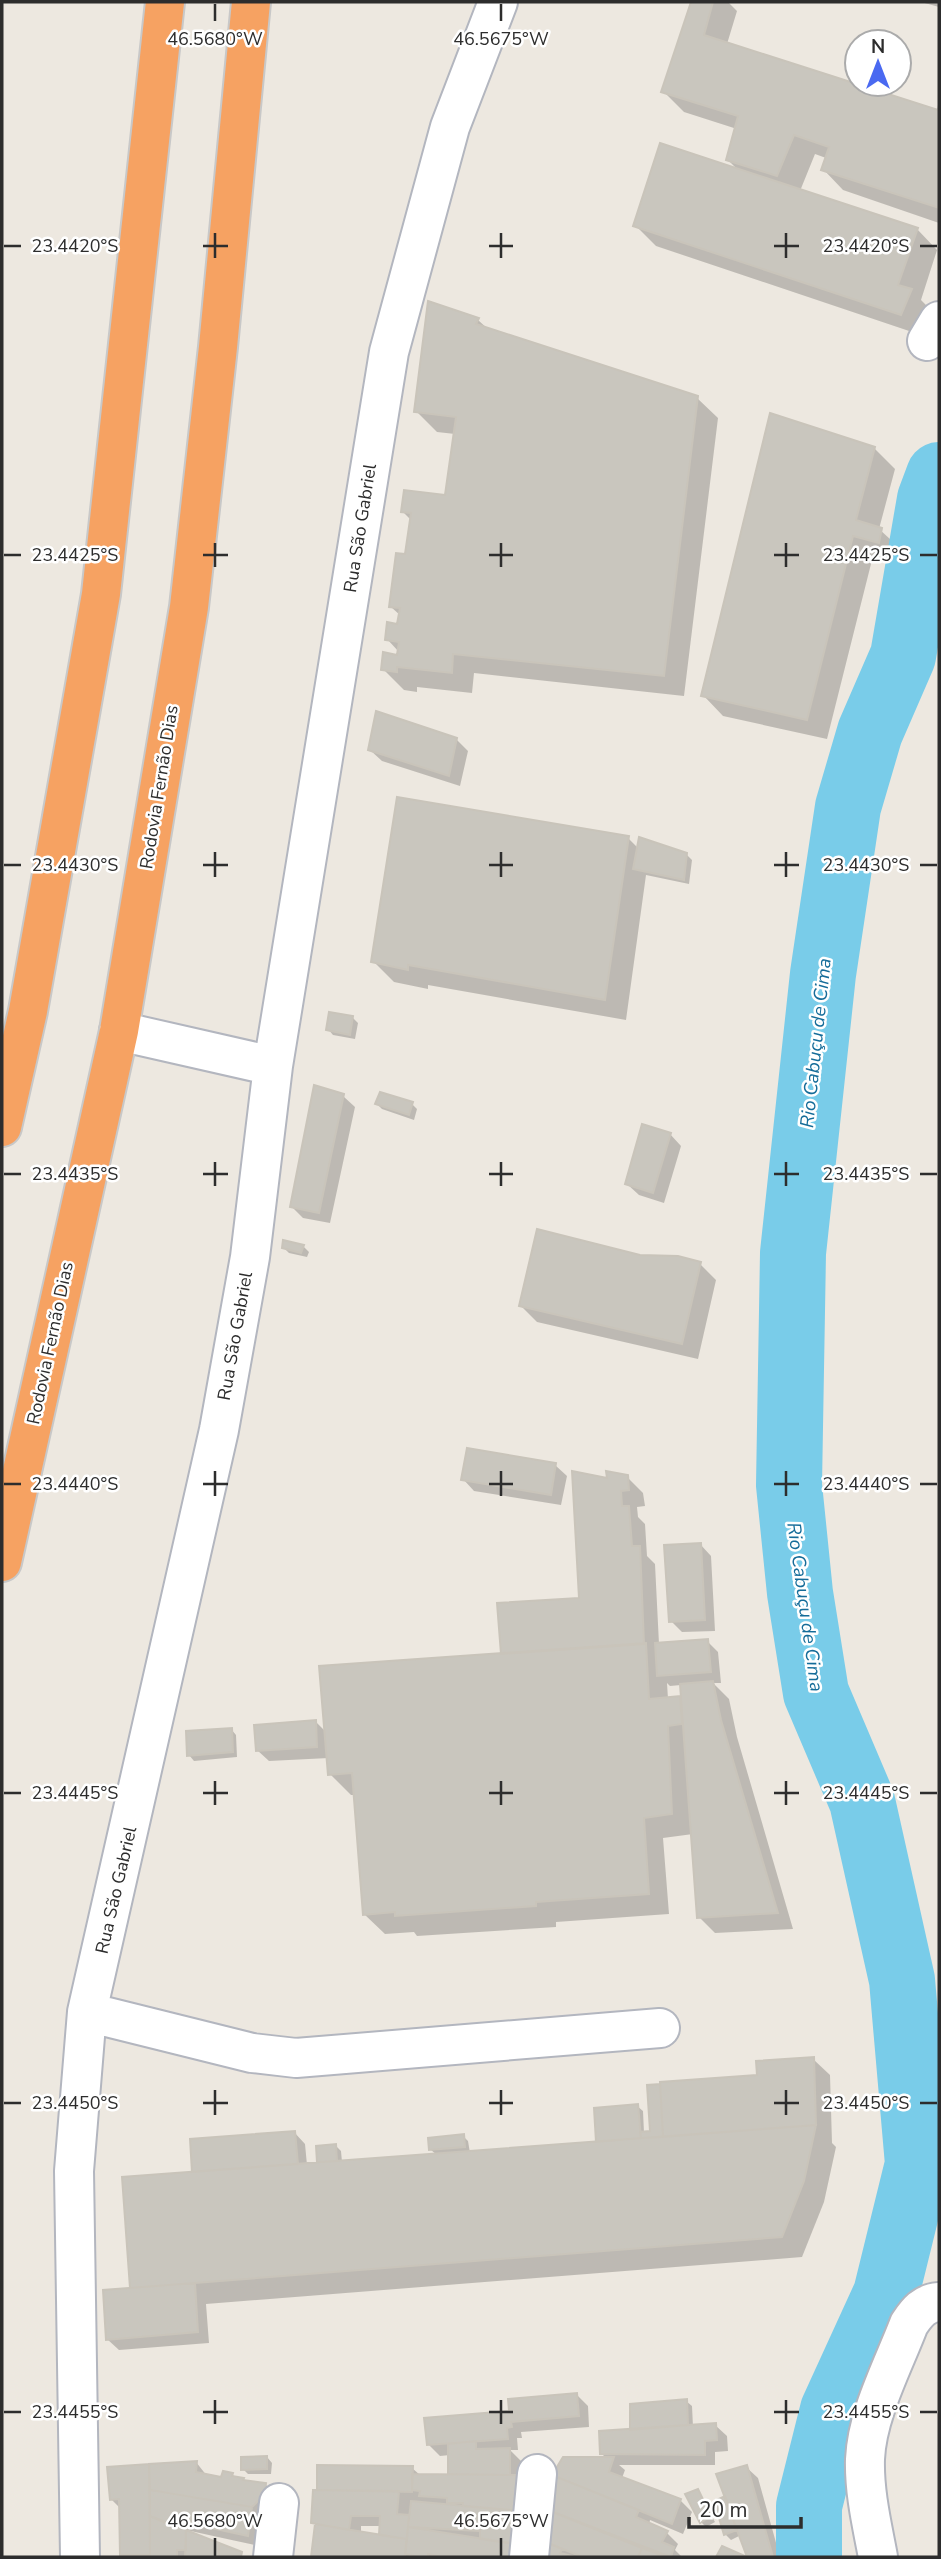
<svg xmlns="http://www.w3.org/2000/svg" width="941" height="2559" viewBox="0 0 941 2559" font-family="'Nunito Sans',sans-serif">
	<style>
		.shadow { fill: #0003; fill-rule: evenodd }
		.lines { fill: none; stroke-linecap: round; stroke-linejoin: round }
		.river { stroke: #79cce9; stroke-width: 66 }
		.building { fill: #c9c6be; stroke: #c9c4ba; stroke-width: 2 }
		.minor-casing { stroke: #b3b6bf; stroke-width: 42 }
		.highway-casing { stroke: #c8c8c8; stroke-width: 42 }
		.minor { stroke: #fff; stroke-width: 38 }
		.highway { stroke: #f6a262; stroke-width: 38 }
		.ticks { fill: none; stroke: #2d2d2d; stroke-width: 2.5 }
		.labels { text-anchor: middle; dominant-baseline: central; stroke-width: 5; stroke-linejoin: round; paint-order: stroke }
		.street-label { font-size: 18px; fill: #2d2d2d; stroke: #fff }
		.water-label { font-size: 19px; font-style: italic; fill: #156c99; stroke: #fff }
		.ticks-label { font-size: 18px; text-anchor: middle; fill: #2d2d2d; stroke: #fff; stroke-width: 5; stroke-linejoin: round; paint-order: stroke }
	</style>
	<rect width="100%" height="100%" fill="#ede8e0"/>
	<path class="shadow" d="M693 2H728L737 11 727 44 939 111V223L843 190 823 169 826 158 815 154 800 191 917 229 937 250 921 300 932 311 921 335 656 246 635 225 739 171 728 160 737 129 684 112 663 91Z
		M921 2H939V7Z
		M478 320 489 330 697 398 718 418 684 696 474 673 472 693 417 687V692L404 690 383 669 398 657 399 652 387 639 399 626 401 616 391 607 407 556 411 520 403 512 447 497 455 434 437 432 416 411Z
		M874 448 895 469 879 529 902 550 900 563 873 556 827 739 723 716 703 695Z
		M456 739 468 751 460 786 382 761 370 750Z
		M628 838 639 849 686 854 692 860 689 884 646 875 626 1020 428 985V989L394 982 373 961Z
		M353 1018 358 1023 355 1039 333 1035 328 1029Z
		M343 1096 355 1107 330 1223 303 1218 291 1206Z
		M377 1104H412L417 1109 414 1120 382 1109Z
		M670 1134 681 1146 664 1203 639 1195 627 1184Z
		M303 1246 309 1252 307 1257 289 1253 283 1247Z
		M639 1257 700 1264 716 1280 698 1359 537 1322 521 1306Z
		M555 1465 567 1476 561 1505 474 1491 463 1479Z
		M627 1477 643 1493 645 1506 637 1507 638 1517 645 1524 647 1556 655 1564 659 1644 707 1641 718 1652 721 1683H713L729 1699 737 1737 793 1929 715 1933 699 1917 693 1834 663 1838 669 1914 556 1922V1927L417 1936 414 1932 385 1934 364 1914 356 1795H351L330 1774 329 1758 269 1761 257 1750 316 1722 327 1733 503 1655 580 1599 609 1480ZM667 1683 670 1686 681 1685 683 1701 680 1698 668 1699Z
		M700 1544 711 1556 715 1631 682 1632 671 1621Z
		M231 1729 236 1735 237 1757 194 1761 189 1755Z
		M813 2059 830 2075 832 2143 836 2147 824 2202 802 2257 206 2304 209 2343 119 2350 107 2339 194 2173 294 2132 305 2144 307 2165 322 2164 319 2161 336 2146 341 2151 342 2162 437 2155 431 2150 463 2136 468 2141 470 2153 598 2143 637 2106 643 2111 644 2133H652L659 2086 662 2089 759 2076Z
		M577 2395 588 2406 589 2427 521 2432 522 2438H517L518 2450H510L521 2461 528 2557 313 2556 319 2467 412 2468 420 2475 450 2476V2455L440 2456 428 2444 511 2413ZM361 2526H381L380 2537 361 2534Z
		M686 2401 692 2406 693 2427 715 2425 727 2436 728 2451 715 2452V2465H619L625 2470 622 2478 680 2500 692 2512 683 2534 650 2520 649 2525 667 2533 678 2544 675 2550 682 2557H541L547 2510 607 2459 602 2454 632 2431Z
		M267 2457 272 2463 271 2474H248L243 2469Z
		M196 2462 207 2476 222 2479 232 2475 246 2482 265 2484 276 2496 259 2546 186 2530 244 2557H114L122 2556 121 2509 111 2499 109 2468Z
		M746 2467 758 2478 780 2557H750L741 2535 731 2540 726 2535 717 2502 727 2497Z
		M697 2491 715 2522 706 2527 701 2522Z"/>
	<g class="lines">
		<path class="river" d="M809 2557V2506L833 2410 886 2294 918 2164 902 1980 862 1801 816 1693 800 1593 789 1485 793 1253 823 974 848 807 870 732 903 656 930 499 939 475"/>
	</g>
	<path class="building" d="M691 2H713L704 35 938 110 939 105V208L821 170 829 147 794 135 777 176 726 160 738 116 661 92Z
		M660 143 918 228 898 285 912 289 901 315 633 226Z
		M428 301 479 318 476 324 698 396 664 676 453 654 452 673 397 667V672L381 670 383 652 397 655 399 642 385 640 387 622 397 624 400 608 389 607 396 553 405 554 411 513 401 512 404 490 445 495 456 417 414 412Z
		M770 413 875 447 856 520 882 528 879 543 853 536 807 720 701 696Z
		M376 711 457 738 449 776 368 750Z
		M397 797 629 836 605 1000 408 965V970L371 962Z
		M639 837 687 853 684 880 633 869Z
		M329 1012 353 1016 350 1035 326 1030Z
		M314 1085 344 1094 319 1213 290 1207Z
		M380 1092 413 1102 409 1115 375 1104Z
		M642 1124 671 1133 653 1193 625 1184Z
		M537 1229 640 1255 678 1256 701 1262 682 1344 519 1306Z
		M283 1240 304 1245 301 1253 282 1248Z
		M467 1448 556 1463 551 1495 461 1480Z
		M572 1471 607 1478 606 1471 628 1475 629 1490 621 1491 622 1506H629L632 1546H640L644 1644 501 1654 497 1603 579 1598Z
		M701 1543 705 1620 669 1622 664 1545Z
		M708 1639 711 1672 657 1676 655 1643Z
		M646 1643 649 1699 680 1696 682 1724 668 1726 672 1814 644 1818 649 1894 536 1902V1906L395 1916V1912L363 1915 352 1773 328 1775 319 1666Z
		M713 1681 721 1720 778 1913 697 1918 680 1684Z
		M316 1720 317 1747 256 1751 254 1725Z
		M232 1728 233 1752 187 1756 186 1731Z
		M814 2057 816 2125 663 2137 660 2082 757 2075 756 2061Z
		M660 2084 663 2137 641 2138 640 2132 650 2131 647 2085Z
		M638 2104 641 2138 596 2142 594 2108Z
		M816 2125 804 2181 782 2237 130 2288 122 2177Z
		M295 2131 298 2164 192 2172 190 2139Z
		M464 2134 465 2147 429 2150 428 2138Z
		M336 2144 337 2161 317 2162 316 2146Z
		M195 2283 198 2332 106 2340 103 2290Z
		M577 2393 579 2416 511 2422 512 2427 507 2428 508 2439 427 2445 424 2418 509 2411 508 2399Z
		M687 2399 688 2425 630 2430V2404Z
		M716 2423 717 2440 705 2441V2455L600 2454 599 2431Z
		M476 2441V2449L510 2448V2475L448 2474V2444Z
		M267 2456V2469L241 2470V2457Z
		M563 2457H614L609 2472 681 2499 672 2524 552 2475Z
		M197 2461 196 2472 221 2477 223 2471 233 2473 232 2476 244 2478 243 2480 266 2483 264 2501 259 2500 252 2507 150 2490 149 2464Z
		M149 2464 150 2555H120L119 2499 110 2500 107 2467Z
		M317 2465 413 2466 412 2492 317 2490Z
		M747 2465 773 2557H747L716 2474Z
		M412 2474 520 2475 519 2511 463 2506V2503H447V2498L419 2496 420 2491 412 2490Z
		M552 2475 639 2510 636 2517 668 2531 662 2542 674 2547 671 2557 545 2509Z
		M698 2489 711 2516 700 2523 685 2494Z
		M150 2490 252 2507 248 2536 170 2519 168 2524 150 2516Z
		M313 2490 399 2491 397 2514 409 2515 407 2539 379 2535 380 2516H351L349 2530 311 2523Z
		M725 2496 737 2530 724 2535 714 2501Z
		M411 2501 521 2511 516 2544 480 2539V2531L408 2527Z
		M545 2509 642 2548 638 2557H582L541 2540Z
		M150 2516 186 2530V2550H177V2557H150Z
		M315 2524 407 2539 405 2557H311Z
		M408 2527 516 2544 515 2557H442L428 2554V2557H419L405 2554Z
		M186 2530 219 2543V2557H185Z
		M541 2540 562 2549 560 2553 576 2557H538Z
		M219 2543 242 2552 241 2557H219Z
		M722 2546 747 2557H716Z
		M642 2548 666 2557H638Z"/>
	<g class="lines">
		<defs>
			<path id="minor" d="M927 341 939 321
				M119 1031 273 1066
				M87 2012 252 2053 296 2058 660 2028
				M80 2557 74 2171 87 2012 219 1430 250 1257 273 1066 389 352 450 127 498 2
				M273 2557 279 2503
				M529 2557 537 2474
				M878 2557C872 2525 864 2492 865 2459 867 2414 893 2366 909 2324 917 2312 924 2303 939 2302"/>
			<path id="highway" d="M2 1127 28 1011 101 594 165 2
				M2 1562 119 1031 189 607 218 347 251 2"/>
		</defs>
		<use href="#minor" class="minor-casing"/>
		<use href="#highway" class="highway-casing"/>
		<use href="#minor" class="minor"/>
		<use href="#highway" class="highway"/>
	</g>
	<path class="ticks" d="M215 4V21M501 4V21M215 233V258M501 233V258M786 233V258M4 246H21M203 246H228M489 246H513M774 246H799M920 246H937M215 543V567M501 543V567M786 543V567M4 555H21M203 555H228M489 555H513M774 555H799M920 555H937M215 852V877M501 852V877M786 852V877M4 865H21M203 865H228M489 865H513M774 865H799M920 865H937M215 1162V1186M501 1162V1186M786 1162V1186M4 1174H21M203 1174H228M489 1174H513M774 1174H799M920 1174H937M215 1471V1496M501 1471V1496M786 1471V1496M4 1484H21M203 1484H228M489 1484H513M774 1484H799M920 1484H937M215 1781V1805M501 1781V1805M786 1781V1805M4 1793H21M203 1793H228M489 1793H513M774 1793H799M920 1793H937M215 2090V2115M501 2090V2115M786 2090V2115M4 2103H21M203 2103H228M489 2103H513M774 2103H799M920 2103H937M215 2400V2424M501 2400V2424M786 2400V2424M4 2412H21M203 2412H228M489 2412H513M774 2412H799M920 2412H937M215 2538V2556M501 2538V2556"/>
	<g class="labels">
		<g class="street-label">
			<text transform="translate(360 528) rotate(-81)">Rua São Gabriel</text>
			<text transform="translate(159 787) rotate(-81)">Rodovia Fernão Dias</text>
			<text transform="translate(235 1336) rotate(-80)">Rua São Gabriel</text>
			<text transform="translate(50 1343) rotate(-78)">Rodovia Fernão Dias</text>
			<text transform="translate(116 1890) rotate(-77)">Rua São Gabriel</text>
		</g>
		<g class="water-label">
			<text transform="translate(816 1043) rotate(-84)">Rio Cabuçu de Cima</text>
			<text transform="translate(805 1607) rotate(82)">Rio Cabuçu de Cima</text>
		</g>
	</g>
	<g class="ticks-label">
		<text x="215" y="45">46.5680°W</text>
		<text x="501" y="45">46.5675°W</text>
		<text x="75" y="252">23.4420°S</text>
		<text x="866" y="252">23.4420°S</text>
		<text x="75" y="561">23.4425°S</text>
		<text x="866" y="561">23.4425°S</text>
		<text x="75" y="871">23.4430°S</text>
		<text x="866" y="871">23.4430°S</text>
		<text x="75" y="1180">23.4435°S</text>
		<text x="866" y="1180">23.4435°S</text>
		<text x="75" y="1490">23.4440°S</text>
		<text x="866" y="1490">23.4440°S</text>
		<text x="75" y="1799">23.4445°S</text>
		<text x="866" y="1799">23.4445°S</text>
		<text x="75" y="2109">23.4450°S</text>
		<text x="866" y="2109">23.4450°S</text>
		<text x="75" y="2418">23.4455°S</text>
		<text x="866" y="2418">23.4455°S</text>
		<text x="215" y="2527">46.5680°W</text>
		<text x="501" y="2527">46.5675°W</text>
	</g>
	<rect width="941" height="2559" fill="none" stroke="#2d2d2d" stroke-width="7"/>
	<g transform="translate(878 63)"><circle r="33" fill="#ffffff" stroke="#ababab" stroke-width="2"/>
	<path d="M0-5L12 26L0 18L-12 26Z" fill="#4a69f1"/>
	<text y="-10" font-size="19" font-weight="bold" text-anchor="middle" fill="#2d2d2d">N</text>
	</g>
	<path d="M689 2517v10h112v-10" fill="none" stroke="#2d2d2d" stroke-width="3.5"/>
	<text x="699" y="2517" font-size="21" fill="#2d2d2d" stroke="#ffffff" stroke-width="5" paint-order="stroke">20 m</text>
</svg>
